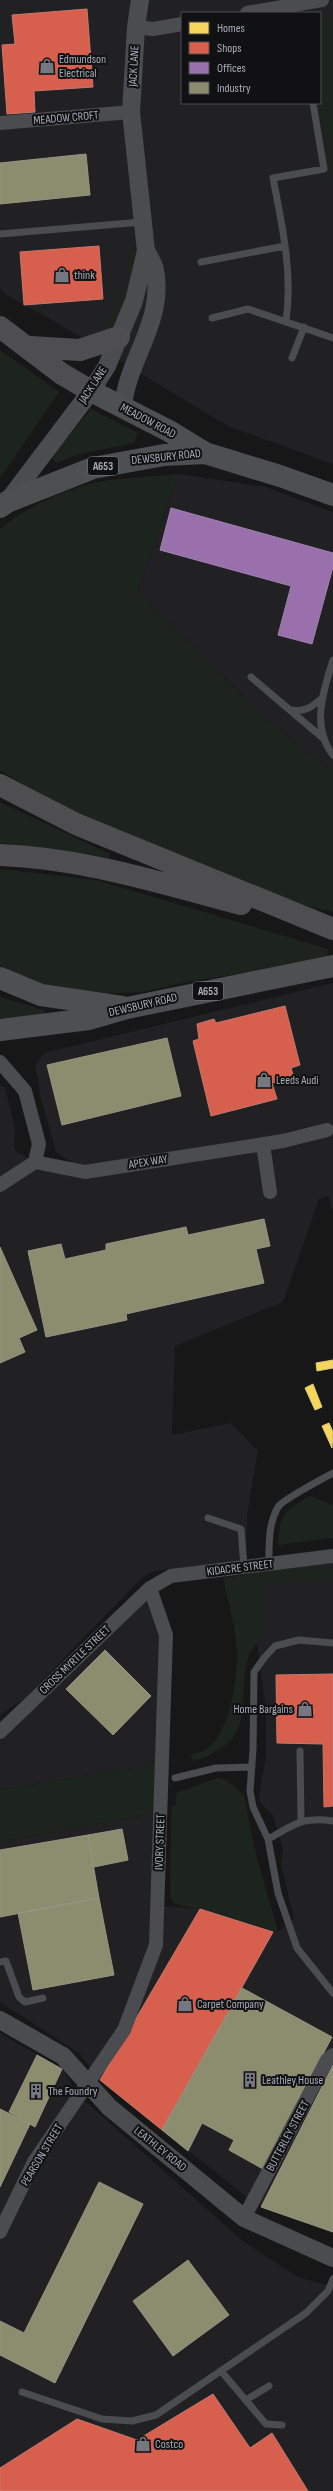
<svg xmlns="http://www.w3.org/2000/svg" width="333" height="2491" viewBox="0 0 333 2491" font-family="'Sofia Sans Condensed',sans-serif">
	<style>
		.built { fill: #212123; fill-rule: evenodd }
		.green { fill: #1d241e }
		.homes { fill: #f6d55c; stroke: #dfc978 }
		.shops { fill: #d6604d; stroke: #c8776d }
		.offices { fill: #9970ab; stroke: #9e82af }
		.industry { fill: #8c8c6e; stroke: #949684 }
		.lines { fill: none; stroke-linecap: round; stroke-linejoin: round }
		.service { stroke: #4b4c50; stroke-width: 7 }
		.minor { stroke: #4b4c50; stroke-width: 14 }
		.tertiary { stroke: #4b4c50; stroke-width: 18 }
		.primary { stroke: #4d4f52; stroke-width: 22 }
		.motorway { stroke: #4e4e51; stroke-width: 22 }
		.labels { text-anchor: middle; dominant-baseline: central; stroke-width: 4; stroke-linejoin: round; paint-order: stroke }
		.shield { fill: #111113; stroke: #7b7e86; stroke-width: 1 }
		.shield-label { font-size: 11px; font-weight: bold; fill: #a8adb8 }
		.poi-label { font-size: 12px; fill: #a8adb8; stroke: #111113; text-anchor: start }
		.street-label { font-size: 12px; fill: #a8adb8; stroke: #111113 }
	</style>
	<rect width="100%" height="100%" fill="#171717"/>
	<path class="built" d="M0 0H333V464L228 426 52 320 6 295 0 288ZM182 13H320V103H182Z
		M179 474 266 487 333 512V772L263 716 138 590Z
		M333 983V1211L328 1196 319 1199 283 1302 175 1346 172 1435 231 1423 258 1451 247 1515V1567L333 1556V2232L253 2202 100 2080 79 2053 0 2002V1842L161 1812 158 1906 200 1909 278 1932 294 1918 281 1865 283 1849 273 1815 261 1804 259 1796 266 1756V1710L247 1567 223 1570 169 1569 152 1572 142 1578 25 1698 0 1715 2 1731 150 1589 166 1635 163 1763 0 1790V1085L5 1088 15 1127 14 1150 35 1162 84 1171 56 1152 41 1099 35 1065 44 1053Z
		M0 2033 62 2069 79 2096 244 2242 298 2277 333 2287V2491H0Z"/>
	<path class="green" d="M333 16V183L319 103 320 18Z
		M134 234C138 255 130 296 121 315 116 324 109 329 101 335L99 328C125 303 130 270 131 235Z
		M0 350 59 392 0 478Z
		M91 409 138 433 134 443 80 454 56 463 51 457Z
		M179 474 138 590 263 716 333 772V912L303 905C201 863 93 829 0 770V529C25 508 61 491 93 483 121 477 151 477 179 474Z
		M0 802 110 854 109 858 58 849 0 843Z
		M0 869 96 880 328 949 327 960 192 981 142 992 97 994 49 986 0 966Z
		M0 997 44 1010V1015L0 1020Z
		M310 1496 333 1505V1538L278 1545C279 1516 284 1510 310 1496Z
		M304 1566H319L333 1570V1581L263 1582 262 1628H268L267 1635C262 1636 260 1640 256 1644 235 1671 251 1705 236 1733 229 1746 207 1758 193 1761L191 1754C195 1753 202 1752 205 1750 231 1732 236 1685 237 1656 237 1631 228 1602 223 1578Z
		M163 1763 161 1812 0 1842V1790Z
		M218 1778 227 1780 244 1796 255 1850 278 1932 200 1909 183 1906 174 1903 170 1898 171 1818 172 1807 176 1805V1793Z"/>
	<path class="homes" d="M333 1360V1368L317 1371 316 1363Z
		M313 1384 322 1407 315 1410 305 1388Z
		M329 1423 333 1432 332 1448 322 1426Z"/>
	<path class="shops" d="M87 9 93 87 34 91 35 112 7 114 2 45 15 44 12 15Z
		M99 246 103 299 24 305 20 252Z
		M285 1006 300 1065 291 1068 294 1078 272 1083 277 1099 211 1116 193 1041 199 1039 197 1024 214 1019 216 1023Z
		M333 1674V1806L324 1807 323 1744 277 1743 276 1675Z
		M200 1909 273 1932 162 2130 100 2080Z
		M213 2394 250 2448 272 2433 308 2491H0V2468L77 2419 137 2440Z"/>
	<path class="offices" d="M171 508 333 553V567L312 644 278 635 291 586 160 550Z"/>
	<path class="industry" d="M86 154 90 195 0 204V163Z
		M167 1038 181 1096 62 1125 47 1065Z
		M264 1219 270 1246 256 1249 264 1283 126 1314 127 1320 46 1337 28 1251 61 1244 65 1259 106 1250V1244L186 1227 188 1235Z
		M0 1247 37 1330 19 1338 25 1352 0 1363Z
		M105 1650 151 1696 113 1735 66 1689Z
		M122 1829 128 1860 94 1867 88 1835Z
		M88 1835 99 1898 0 1917V1850Z
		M99 1898 114 1975 33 1990 18 1913Z
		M242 1988 332 2037 263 2169 229 2150 234 2140 202 2123 188 2151 162 2130Z
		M37 2055 62 2069 35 2127 9 2112Z
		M333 2065V2232L261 2207Z
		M0 2109 30 2124 0 2187Z
		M99 2182 143 2204 55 2383 0 2355V2321L24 2333Z
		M188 2260 229 2315 173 2356 133 2301Z"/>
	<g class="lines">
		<path class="service" d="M0 234 142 222
			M201 262 285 246
			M212 318 248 309 333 338
			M286 321C293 273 282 225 273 178L324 169 313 103
			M292 358 304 327
			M333 660C323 691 311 727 333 755
			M251 677 324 739
			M290 710C305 712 311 708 322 698
			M208 1518 241 1529 244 1567
			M269 1564C269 1545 268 1524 278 1507 282 1500 324 1478 333 1473
			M333 1643 299 1640 275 1646 264 1658 254 1672 253 1749 250 1791 253 1807 268 1839 278 1893 297 1948 333 1993
			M300 1751 301 1821
			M175 1778 216 1768 252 1767
			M268 1839C294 1825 302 1816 333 1821
			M0 1962 6 1961 19 1997 25 2002 43 1998
			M221 2371 266 2424 282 2425
			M22 2392 102 2419 132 2421 156 2415 306 2313 328 2291 333 2279
			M246 2400 269 2386"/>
		<path class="minor" d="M247 13 322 0
			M136 27 153 29 182 24
			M0 123 131 112
			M0 1062 25 1091 39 1144 35 1162 0 1185
			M263 1144 270 1192
			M35 1162 85 1172 283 1141 327 1130
			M0 1732 150 1588 171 1576 333 1556
			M244 2218 327 2060 333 2055
			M0 2232 34 2162 124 2030 156 1945 166 1635 150 1588"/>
		<path class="tertiary" d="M123 408C126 361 165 322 155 270 154 264 149 256 146 251
			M7 502 91 391 107 366 134 301 146 251 131 112 136 27 140 0
			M0 2020 63 2056 109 2107 244 2218 333 2258"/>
		<path class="primary" d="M91 391 169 431 205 453
			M0 507 7 502 93 468 164 455 205 453 280 476 333 495
			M0 978 41 995 122 1007
			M0 1030 89 1019 127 1008 333 966"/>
		<path class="motorway" d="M0 327 62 374 91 391
			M30 347 80 350 119 337
			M0 785 76 824 333 929
			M0 855C83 858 161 883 241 904"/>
	</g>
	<defs>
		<symbol id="shop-bare" viewBox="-9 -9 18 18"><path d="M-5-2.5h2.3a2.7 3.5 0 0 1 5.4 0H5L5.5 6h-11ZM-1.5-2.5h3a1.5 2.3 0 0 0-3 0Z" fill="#757880" stroke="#111113" stroke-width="2.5" paint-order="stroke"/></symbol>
		<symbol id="building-bare" viewBox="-9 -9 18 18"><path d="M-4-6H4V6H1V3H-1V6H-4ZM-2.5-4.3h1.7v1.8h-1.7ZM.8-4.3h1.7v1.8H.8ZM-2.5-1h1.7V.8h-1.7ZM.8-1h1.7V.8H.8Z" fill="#757880" stroke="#111113" stroke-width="2.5" paint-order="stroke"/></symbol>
	</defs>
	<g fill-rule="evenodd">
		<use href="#shop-bare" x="36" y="55" width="22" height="22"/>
		<use href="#shop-bare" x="51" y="264" width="22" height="22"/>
		<use href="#shop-bare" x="253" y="1069" width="22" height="22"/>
		<use href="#shop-bare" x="294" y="1698" width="22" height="22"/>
		<use href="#shop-bare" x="174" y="1993" width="22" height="22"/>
		<use href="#building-bare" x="239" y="2069" width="22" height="22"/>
		<use href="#building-bare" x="25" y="2080" width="22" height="22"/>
		<use href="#shop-bare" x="132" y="2433" width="22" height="22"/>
	</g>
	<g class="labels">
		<g class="shield">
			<rect x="88" y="457" width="30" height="18" rx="3"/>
			<rect x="193" y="982" width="30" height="18" rx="3"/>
		</g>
		<g class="shield-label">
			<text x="103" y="466">A653</text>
			<text x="208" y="991">A653</text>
		</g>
		<g class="poi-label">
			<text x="59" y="59">Edmundson<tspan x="59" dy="14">Electrical</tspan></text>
			<text x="74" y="275">think</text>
			<text x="276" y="1080">Leeds Audi</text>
			<text x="293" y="1709" text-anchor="end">Home Bargains</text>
			<text x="197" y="2004">Carpet Company</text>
			<text x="262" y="2080">Leathley House</text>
			<text x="48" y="2091">The Foundry</text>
			<text x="155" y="2444">Costco</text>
		</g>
		<g class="street-label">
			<text transform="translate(134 66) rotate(-87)">JACK LANE</text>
			<text transform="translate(66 118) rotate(-5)">MEADOW CROFT</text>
			<text transform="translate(93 385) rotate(-57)">JACK LANE</text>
			<text transform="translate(148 421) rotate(28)">MEADOW ROAD</text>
			<text transform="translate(166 457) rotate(-6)">DEWSBURY ROAD</text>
			<text transform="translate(143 1005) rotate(-13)">DEWSBURY ROAD</text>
			<text transform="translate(148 1162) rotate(-9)">APEX WAY</text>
			<text transform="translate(240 1568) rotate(-7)">KIDACRE STREET</text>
			<text transform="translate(75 1660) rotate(-44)">CROSS MYRTLE STREET</text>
			<text transform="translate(160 1842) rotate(-88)">IVORY STREET</text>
			<text transform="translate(288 2136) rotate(-62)">BUTTERLEY STREET</text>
			<text transform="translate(160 2149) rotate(39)">LEATHLEY ROAD</text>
			<text transform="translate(42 2155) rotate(-59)">PEARSON STREET</text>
		</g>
	</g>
	<rect x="181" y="12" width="140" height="92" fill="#111113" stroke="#4d4f55"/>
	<rect x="189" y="22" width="20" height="12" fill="#f6d55c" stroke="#4d4f55"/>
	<text x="217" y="32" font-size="12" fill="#a8adb8">Homes</text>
	<rect x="189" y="42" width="20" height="12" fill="#d6604d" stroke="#4d4f55"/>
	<text x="217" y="52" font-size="12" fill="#a8adb8">Shops</text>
	<rect x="189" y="62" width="20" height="12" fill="#9970ab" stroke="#4d4f55"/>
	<text x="217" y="72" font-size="12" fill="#a8adb8">Offices</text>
	<rect x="189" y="82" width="20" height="12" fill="#8c8c6e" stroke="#4d4f55"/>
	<text x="217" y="92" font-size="12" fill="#a8adb8">Industry</text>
</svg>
